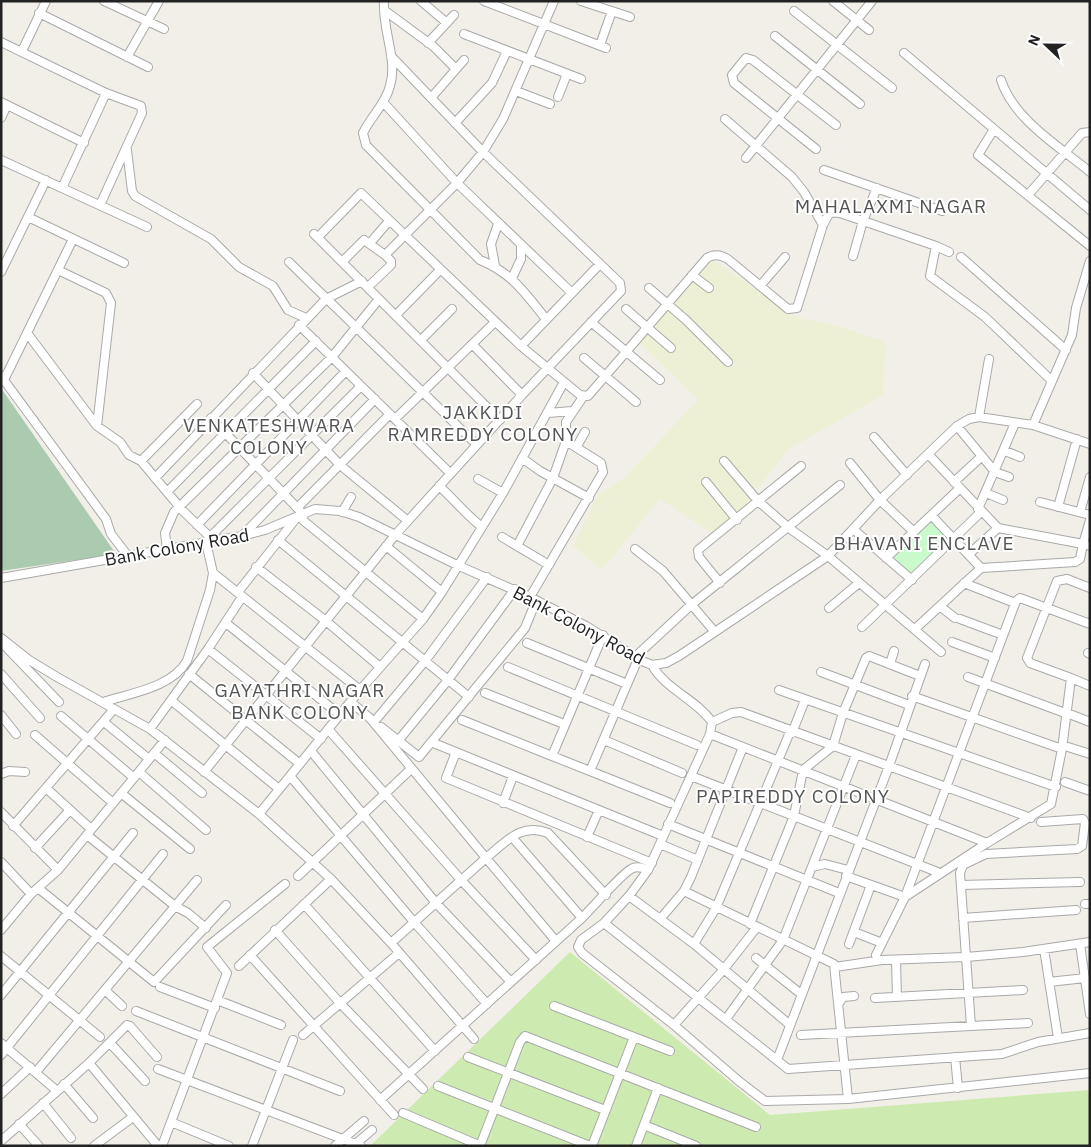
<svg xmlns="http://www.w3.org/2000/svg" width="1091" height="1147" viewBox="0 0 1091 1147" font-family="'IBM Plex Sans',sans-serif">
	<style>
		.farmland { fill: #eef0d5 }
		.grass { fill: #cdebb0 }
		.cemetery { fill: #aacbaf }
		.park { fill: #c8facc }
		.lines { fill: none; stroke-linecap: round; stroke-linejoin: round }
		.minor-casing { stroke: #a9a9a9; stroke-width: 10 }
		.minor { stroke: #fff; stroke-width: 8 }
		.labels { text-anchor: middle; dominant-baseline: central; stroke-width: 4; stroke-linejoin: round; paint-order: stroke }
		.street-label { font-size: 18px; fill: #222; stroke: #fff }
		.neighbourhood-label { font-size: 19px; letter-spacing: 1px; fill: #555; stroke: #fff }
	</style>
	<rect width="100%" height="100%" fill="#f2efe9"/>
	<path class="farmland" d="M709 257 799 318 835 325 886 342 883 395 789 449 719 538 660 499 602 570 573 546 598 495 625 477 698 400 638 341Z"/>
	<path class="grass" d="M570 952 770 1115 1090 1090V1146H370Z"/>
	<path class="cemetery" d="M1 388 116 554 1 571Z"/>
	<path class="park" d="M932 521 949 538 911 575 892 559Z"/>
	<g class="lines">
		<defs>
			<path id="minor" d="M104 1 164 29
				M384 1C382 30 398 59 390 86 385 105 371 116 363 133L366 145 480 260C512 273 525 293 546 319
				M421 1 447 23
				M484 1 606 48
				M581 1 630 17
				M833 1 869 30
				M384 10 433 46 456 69
				M794 11 892 88
				M39 13 148 67
				M464 34 581 79
				M775 36 860 104
				M1 42 106 93 141 106 142 113 100 205
				M428 43 454 15
				M600 45 612 11
				M22 51 46 1
				M904 53 1090 210
				M127 57 159 1
				M1001 80C1014 120 1059 146 1090 172
				M516 91 550 104
				M558 97 567 74
				M431 98 464 60
				M1 102 84 143
				M384 103 457 183 572 293
				M1 118 7 105
				M725 119 792 177 804 192 823 225
				M455 123 492 83 507 51
				M994 129 978 155 1090 246
				M816 149 734 83 732 75 746 58 753 60 836 125
				M127 150 132 191 135 196 211 239 239 267 273 286 288 310 306 318
				M746 158 872 1
				M1 160 147 227
				M824 170 942 211
				M62 188 106 93
				M1028 195 1082 133 1090 132
				M28 217 124 263
				M314 234 500 420
				M318 237 361 193 521 346 580 395 588 396 707 258C715 253 722 255 729 260L788 309 797 308 823 225 830 212 840 213 936 246 930 276 985 317 1051 380
				M370 243 389 221
				M936 246 949 252
				M853 256 863 221 877 188
				M961 257 1066 350
				M289 262 476 444
				M342 262 364 240 385 255
				M495 266 491 244 498 224
				M58 270 106 293 111 303 97 426
				M1 272 46 180
				M692 275 709 288
				M512 278 521 259V245
				M760 286 785 257
				M368 287 391 265V261L385 255 457 183 483 152 503 119 554 1
				M649 288 686 320 728 362
				M626 309 671 348
				M396 315 440 270
				M591 322 660 380
				M299 325 450 473
				M27 333 97 426 120 442 129 455 141 461 183 511 210 537 206 542 213 573 210 590 187 661C171 688 131 693 103 702
				M421 340 452 309
				M473 345 522 395
				M521 346 599 265
				M584 358 636 402
				M253 373 340 465 408 521
				M1 376 106 519 111 534 128 556
				M4 380 73 239
				M548 413 572 411
				M979 417 989 359
				M211 418 304 515
				M395 419 495 322
				M1033 425 1072 335 1076 308 1090 261
				M957 426 995 472 1009 477
				M874 437 907 475
				M577 446 585 432
				M1005 451 1020 457
				M522 458 540 471 589 498
				M141 461 197 404
				M724 461 758 501 801 466
				M850 463 880 500 914 532
				M155 478 326 299 362 281
				M478 479 503 493
				M706 482 737 520
				M954 482 981 457
				M439 486C455 500 465 514 482 527
				M167 492 316 341
				M986 493 1003 500
				M1040 502 1090 515
				M1058 507 1077 439
				M297 508 390 414
				M978 509 1015 423
				M342 512 351 497
				M1080 512 1090 477
				M932 516 981 568
				M299 517 423 619
				M1090 520 1083 544 1090 546
				M197 525 346 371
				M853 529 912 580
				M242 536 375 399
				M210 537 361 386
				M502 537 549 565
				M278 540 469 697
				M386 546 442 592
				M517 546 553 478 566 441V422L583 397
				M167 549 165 533 174 512 332 357 379 299
				M635 549 663 571 714 631
				M969 554 998 528
				M886 558 960 488
				M256 567 326 621 380 667
				M213 573 360 690
				M1 578 242 536 265 530 315 509 340 511 359 517 457 565 530 597 586 626 642 661 652 665 666 663 679 656 828 556 880 500 957 426 969 419 979 417 1033 425 1090 444
				M720 583 699 557 698 550 758 501 789 528 828 556 941 652
				M964 583 1015 603
				M238 592 294 521
				M530 597 603 472 601 463 566 441
				M941 607 955 618
				M829 608 859 583
				M960 619 1003 635
				M226 623 340 715
				M862 627 981 512
				M915 629 981 568 1075 562 1080 559 1083 544 998 528 929 455
				M603 635 552 756 590 771 638 659
				M1 638 29 660 57 677 150 729 259 814 331 879 391 943 474 1039
				M952 642 995 658
				M527 643 627 684
				M3 644 59 702
				M208 649 321 739
				M1088 653 1090 654
				M635 657 691 605 840 485
				M890 664 894 651
				M652 665C666 690 696 699 712 722L710 734 648 870 629 896 604 923 581 940 578 947 582 953 674 1025 740 1082 765 1101 848 1099 1090 1073
				M508 667 697 745
				M821 672 909 705
				M1 674 40 718
				M189 674 300 764
				M968 677 1065 713
				M1071 678 1030 663 1027 658 1057 581 1067 579 1090 588
				M779 690 1056 787
				M485 693 564 724
				M912 696 1062 749
				M172 701 279 789
				M351 702 372 720
				M1 715 16 734
				M1072 715 1090 722
				M61 716 134 778
				M369 717 486 858C506 842 521 822 548 833L606 895
				M462 720 552 756
				M104 722 149 759
				M374 722 425 661 487 577
				M712 722 732 713 741 712 1031 818
				M381 727 419 757 525 628 536 601
				M150 729 208 649 242 597
				M328 729 462 881 536 960
				M792 733 805 700
				M710 734 987 843
				M35 735 113 803
				M604 740 682 773
				M398 741 448 680 515 589
				M431 742 663 836
				M1068 747 1090 754
				M311 751 436 903 511 982
				M456 752 446 778 652 863
				M154 753 202 793
				M590 771 670 803
				M139 772 206 830
				M204 772 396 534 522 395 621 291 620 283 483 152 391 56
				M1 774 9 771 25 772
				M290 776 414 922 487 1004
				M691 776 940 873
				M1065 782 1090 791
				M46 788 91 829
				M121 793 190 849
				M503 803 513 776
				M1 812 58 870
				M259 814 360 690 423 619 442 592 503 493 564 382
				M668 824 839 893
				M13 826 114 709
				M87 835 175 906 188 913 206 928
				M512 837 582 918
				M587 837 599 810
				M660 844 698 860
				M35 848 70 810
				M1 862 31 894
				M812 867 825 864 848 870
				M298 876 411 769
				M846 876 905 897
				M961 885 1080 882
				M38 888 154 982 226 905
				M684 891 834 964 848 1099
				M629 896 694 944 790 1025
				M905 897 987 843 1051 804 1062 749 1071 678 1090 686
				M304 904 435 1051
				M1085 904H1090
				M661 918 684 891 691 877 743 747
				M963 918 1076 910
				M604 923 788 1069 1002 1054 1038 1042 1090 1033
				M750 924 794 816 803 770 833 746 843 713 866 658 869 656 920 676
				M1 930 31 894 58 870 165 740
				M275 930 340 1003 423 1089
				M854 932 882 943
				M391 943 486 858 555 940
				M694 944 716 908 790 732
				M849 944 871 885
				M1080 944 1090 1014
				M1044 949 1058 1038
				M250 955 394 1115
				M876 955 905 897 1016 601 1020 598 1090 624
				M1 956 100 1037
				M756 958 801 994
				M896 960 897 997
				M239 966 331 879
				M835 967 882 960 966 957 960 873 963 865 986 854 1077 849 1082 846 1085 823 1083 819 1041 822
				M1049 982 1085 978
				M160 987 215 1008
				M105 990 122 1006
				M1 995 133 833
				M875 998 1023 990
				M217 1000 281 1025
				M839 1003 843 997 854 996
				M554 1006 670 1051
				M136 1011 340 1091
				M726 1019 783 940 856 755
				M674 1025 724 969 757 927
				M971 1026 966 957 1023 952 1090 942
				M303 1035 399 953
				M801 1035 1028 1023
				M1 1043 56 1090
				M110 1043 145 1081
				M1 1055 163 854
				M468 1057 605 1110
				M955 1057 958 1088
				M777 1060 889 766 925 664
				M89 1063 158 1146
				M158 1069 361 1146
				M36 1072 197 880
				M64 1084 93 1118
				M438 1086 590 1146
				M1 1094 30 1067
				M380 1100 582 918C592 908 624 871 633 868 638 866 643 868 648 870
				M43 1103 71 1138
				M403 1113 481 1146
				M171 1122 229 1146
				M19 1124 39 1146
				M644 1125 696 1146
				M1 1141 89 1063 127 1025 130 1026 157 1057
				M94 1146 133 1117
				M162 1146 227 973 207 947 285 884
				M252 1146 293 1040
				M335 1146 364 1121
				M353 1146 372 1130
				M480 1146 520 1042 525 1036 756 1127
				M592 1146 634 1037
				M636 1146 658 1088"/>
		</defs>
		<use href="#minor" class="minor-casing"/>
		<use href="#minor" class="minor"/>
	</g>
	<g class="labels">
		<g class="street-label">
			<text transform="translate(177 547) rotate(-10)">Bank Colony Road</text>
			<text transform="translate(579 625) rotate(28)">Bank Colony Road</text>
		</g>
		<g class="neighbourhood-label">
			<text x="891" y="206">MAHALAXMI NAGAR</text>
			<text x="483" y="412">JAKKIDI<tspan x="483" dy="22">RAMREDDY COLONY</tspan></text>
			<text x="269" y="425">VENKATESHWARA<tspan x="269" dy="22">COLONY</tspan></text>
			<text x="924" y="543">BHAVANI ENCLAVE</text>
			<text x="300" y="690">GAYATHRI NAGAR<tspan x="300" dy="22">BANK COLONY</tspan></text>
			<text x="793" y="796">PAPIREDDY COLONY</text>
		</g>
	</g>
	<rect width="1091" height="1147" fill="none" stroke="#222222" stroke-width="5"/>
	<g transform="translate(1046 45) rotate(292)" stroke="#ffffff" stroke-width="4" paint-order="stroke">
	<path d="M0-4L9 19L0 12L-9 19Z" fill="#222222"/>
	<text y="-8" font-size="14" font-weight="bold" text-anchor="middle" fill="#222222">N</text>
	</g>
</svg>
